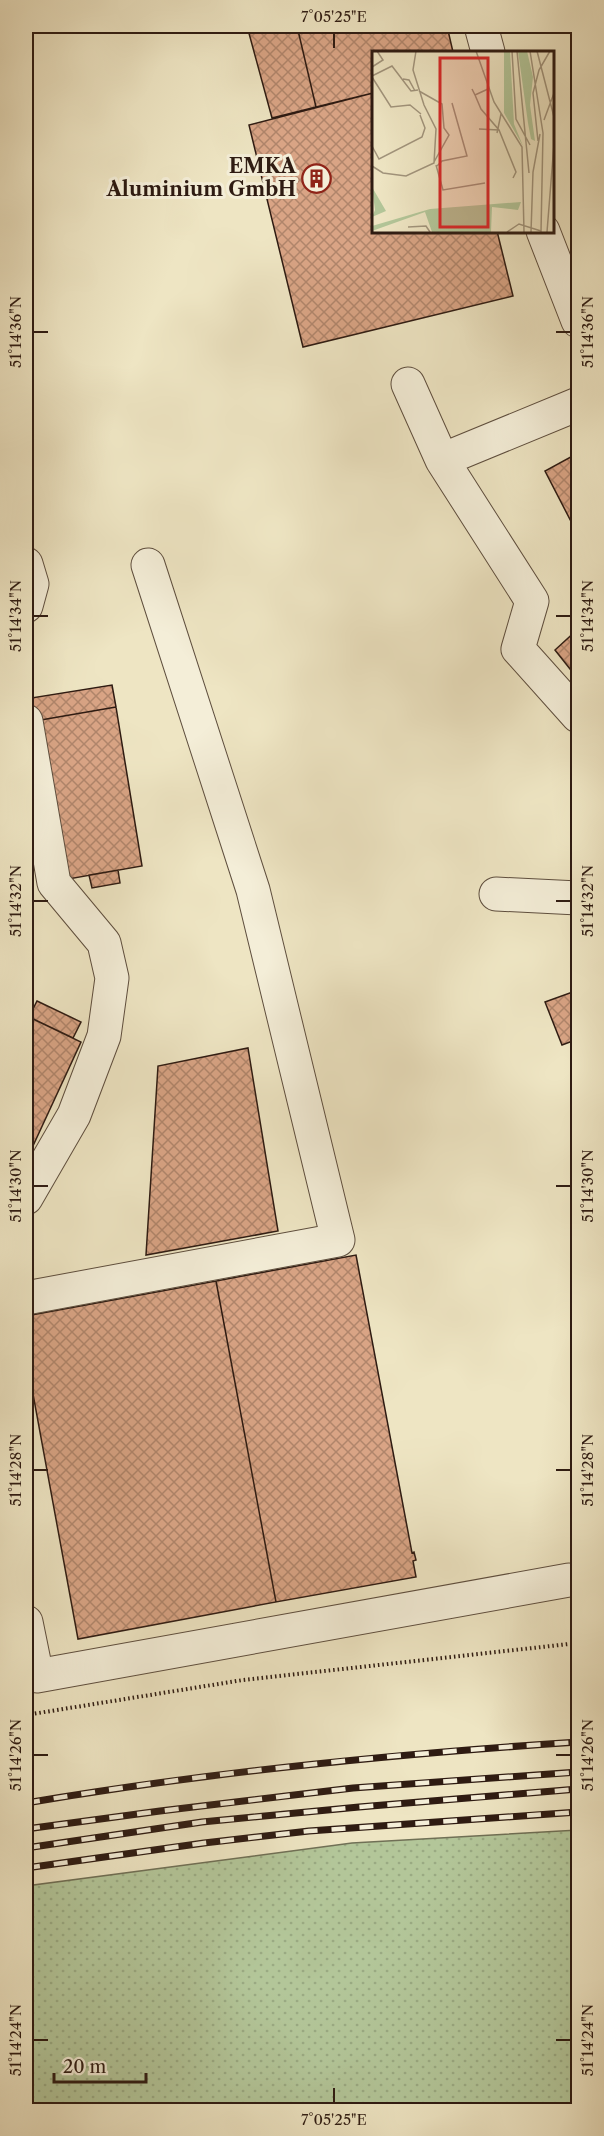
<svg xmlns="http://www.w3.org/2000/svg" width="604" height="2136" viewBox="0 0 604 2136" font-family="'Libre Caslon Text',serif">
	<style>
		.grass { fill: url(#grass-dots); stroke: #707056; stroke-width: 1.5 }
		.building { fill: url(#building-cross-hatch); stroke: #2e1b12; stroke-width: 1.5 }
		.lines { fill: none; stroke-linecap: round; stroke-linejoin: round }
		.minor-casing { stroke: #5e4e3e; stroke-width: 35 }
		.path { stroke: #2e1b12; stroke-width: 4; stroke-dasharray: 1.5 3; stroke-linecap: butt }
		.minor { stroke: #f4eed8; stroke-width: 33 }
		.rail-casing { stroke: #2e1b12; stroke-width: 7 }
		.rail { stroke: #f4eed8; stroke-width: 4.5; stroke-dasharray: 14; stroke-linecap: butt }
		.ticks { fill: none; stroke: #2e1b12; stroke-width: 2 }
		.labels { text-anchor: middle; dominant-baseline: central; stroke-width: 6; stroke-linejoin: round; paint-order: stroke }
		.poi-label { font-size: 20px; font-weight: bold; fill: #2e1b12; stroke: #f4eed8; text-anchor: end }
		.inset-road { fill: none; stroke: #a1947c; stroke-width: 1.5 }
		.view { fill: #d62828; fill-opacity: 0.15; stroke: #d62828; stroke-width: 3 }
		.inset-edge { fill: none; stroke: #2e1b12; stroke-width: 3 }
		.neatline { fill: none; stroke: #2e1b12; stroke-width: 2 }
		.ticks-label { font-size: 15px; text-anchor: middle; fill: #2e1b12 }
	</style>
	<defs>
		<pattern id="grass-dots" width="8" height="8" patternUnits="userSpaceOnUse" patternTransform="scale(1.5)"><rect width="8" height="8" fill="#b3c699"/><path d="M2 2h.1M6 6h.1" fill="none" stroke="#9aaa83" stroke-width="1.8" stroke-linecap="round"/></pattern>
		<pattern id="building-cross-hatch" width="8" height="8" patternUnits="userSpaceOnUse" patternTransform="scale(1.5)"><rect width="8" height="8" fill="#d9a485"/><path d="M0 0l8 8M0 8l8-8" fill="none" stroke="#b0856b"/></pattern>
	</defs>
	<rect width="100%" height="100%" fill="#eee5c3"/>
	<filter id="stains"><feTurbulence type="fractalNoise" baseFrequency=".00333" numOctaves="4"/><feColorMatrix values="0 0 0 0 .2 0 0 0 0 .09 0 0 0 0 .02 0 0 0 .5 -.17"/></filter>
	<radialGradient id="worn" r=".72"><stop offset=".6" stop-color="#630" stop-opacity="0"/><stop offset="1" stop-color="#630" stop-opacity=".3"/></radialGradient>
	<path class="grass" d="M578 1830V2110H26V1886L352 1843Z"/>
	<path class="building" d="M247 26H297L316 107 272 118Z
		M297 26H447L453 52H373V93L316 107Z
		M373 93V231H497L513 296 303 347 249 125Z
		M578 453V535L545 471Z
		M578 629V679L555 650Z
		M112 685 116 707 35 721 31 698Z
		M116 707 142 866 63 880 35 721Z
		M118 870 120 883 92 888 89 875Z
		M578 990V1039L562 1045 545 1002Z
		M37 1001 81 1022 73 1038 29 1017Z
		M29 1017 81 1042 26 1161V1024Z
		M248 1048 278 1231 146 1255 158 1066Z
		M356 1255 412 1553 414 1552 416 1560 413 1561 416 1577 276 1602 216 1281Z
		M216 1281 276 1602 78 1639 26 1356V1316Z"/>
	<g class="lines">
		<defs>
			<path id="minor" d="M481 26 488 52
				M543 231 578 321
				M408 384 442 460 578 404
				M442 460 532 601 518 649 578 716
				M26 564 32 584 26 606
				M26 721 54 883 104 943 112 978 104 1036 74 1115 26 1198
				M496 894 578 898
				M26 1298 338 1240 253 890 148 565
				M26 1622 37 1676 569 1580"/>
		</defs>
		<use href="#minor" class="minor-casing"/>
		<path class="path" d="M26 1715 243 1680 578 1643"/>
		<use href="#minor" class="minor"/>
		<defs>
			<path id="rail" d="M26 1803C208 1772 394 1754 578 1742
				M26 1829 160 1811 353 1788 578 1772
				M26 1848 202 1822 359 1807 578 1789
				M26 1868 204 1843 309 1831 578 1812"/>
		</defs>
		<use href="#rail" class="rail-casing"/>
		<use href="#rail" class="rail"/>
	</g>
	<path class="ticks" d="M334 33V48M33 332H48M556 332H571M33 616H48M556 616H571M33 901H48M556 901H571M33 1186H48M556 1186H571M33 1470H48M556 1470H571M33 1755H48M556 1755H571M33 2040H48M556 2040H571M334 2088V2103"/>
	<defs>
		<symbol id="building-ring" viewBox="-11 -11 22 22"><circle r="9.5" fill="#f4eed8" stroke="#8f2418" stroke-width="1.5"/><path d="M-4-6H4V6H1V3H-1V6H-4ZM-2.5-4.3h1.7v1.8h-1.7ZM.8-4.3h1.7v1.8H.8ZM-2.5-1h1.7V.8h-1.7ZM.8-1h1.7V.8H.8Z" fill="#8f2418"/></symbol>
	</defs>
	<g fill-rule="evenodd">
		<use href="#building-ring" x="300" y="162" width="33" height="33"/>
	</g>
	<g class="labels">
		<g class="poi-label">
			<text x="296" y="166">EMKA<tspan x="296" dy="23">Aluminium GmbH</tspan></text>
		</g>
	</g>
	<g transform="translate(372 51)">
		<rect width="182" height="182" fill="#eee5c3"/>
		<path d="M149 151 146 159 120 156 119 181H60L53 161 0 180V175L58 158Z" fill="#b3c699"/>
		<path d="M132 0H138L142 73 151 95 132 62ZM146 0H155L161 26 158 54 163 90 159 88 156 72ZM0 136 14 160 0 166 3 159Z" fill="#b3c699"/>
		<path class="inset-road" d="M104 0 122 51 150 96 152 181M140 0 144 68 158 94M145 0 157 122M158 0 171 82 169 181M165 0 182 66M0 16 11 9 5 0M0 25 20 15 39 40 46 39M0 26 19 56 38 54 49 63M31 28 37 29 43 40M100 38 103 44 116 38M47 40 70 53 72 77 77 84 62 111M103 44 109 58 127 79 144 121 141 127M172 69 182 42M107 78 127 79M125 82 129 63M166 90 161 42 167 19 178 0M0 95 7 108 50 86 53 77 48 64M64 114 71 139 113 132M0 115 11 122 34 125 62 112 64 78 52 54 41 19 44 0M65 115 70 110 95 105 80 52M36 176 54 175 58 181M135 181 147 173 169 180M159 181 161 121 168 83M175 181 182 93"/>
		<path class="view" d="M68 7H116V176H68Z"/>
		<rect width="182" height="182" class="inset-edge"/>
	</g>
	<rect width="604" height="2136" fill="none" stroke="#eee5c3" stroke-width="66"/>
	<path d="M54 2073v9h92v-9" fill="none" stroke="#2e1b12" stroke-width="3"/>
	<text x="63" y="2073" font-size="18" fill="#2e1b12" stroke="#f4eed8" stroke-width="4.5" paint-order="stroke">20 m</text>
	<rect x="33" y="33" width="538" height="2070" class="neatline"/>
	<g class="ticks-label">
		<text x="334" y="22">7°05'25"E</text>
		<text transform="translate(16 332) rotate(-90)" y="5">51°14'36"N</text>
		<text transform="translate(588 332) rotate(-90)" y="5">51°14'36"N</text>
		<text transform="translate(16 616) rotate(-90)" y="5">51°14'34"N</text>
		<text transform="translate(588 616) rotate(-90)" y="5">51°14'34"N</text>
		<text transform="translate(16 901) rotate(-90)" y="5">51°14'32"N</text>
		<text transform="translate(588 901) rotate(-90)" y="5">51°14'32"N</text>
		<text transform="translate(16 1186) rotate(-90)" y="5">51°14'30"N</text>
		<text transform="translate(588 1186) rotate(-90)" y="5">51°14'30"N</text>
		<text transform="translate(16 1470) rotate(-90)" y="5">51°14'28"N</text>
		<text transform="translate(588 1470) rotate(-90)" y="5">51°14'28"N</text>
		<text transform="translate(16 1755) rotate(-90)" y="5">51°14'26"N</text>
		<text transform="translate(588 1755) rotate(-90)" y="5">51°14'26"N</text>
		<text transform="translate(16 2040) rotate(-90)" y="5">51°14'24"N</text>
		<text transform="translate(588 2040) rotate(-90)" y="5">51°14'24"N</text>
		<text x="334" y="2125">7°05'25"E</text>
	</g>
	<rect width="100%" height="100%" filter="url(#stains)"/>
	<rect width="100%" height="100%" fill="url(#worn)"/>
</svg>
